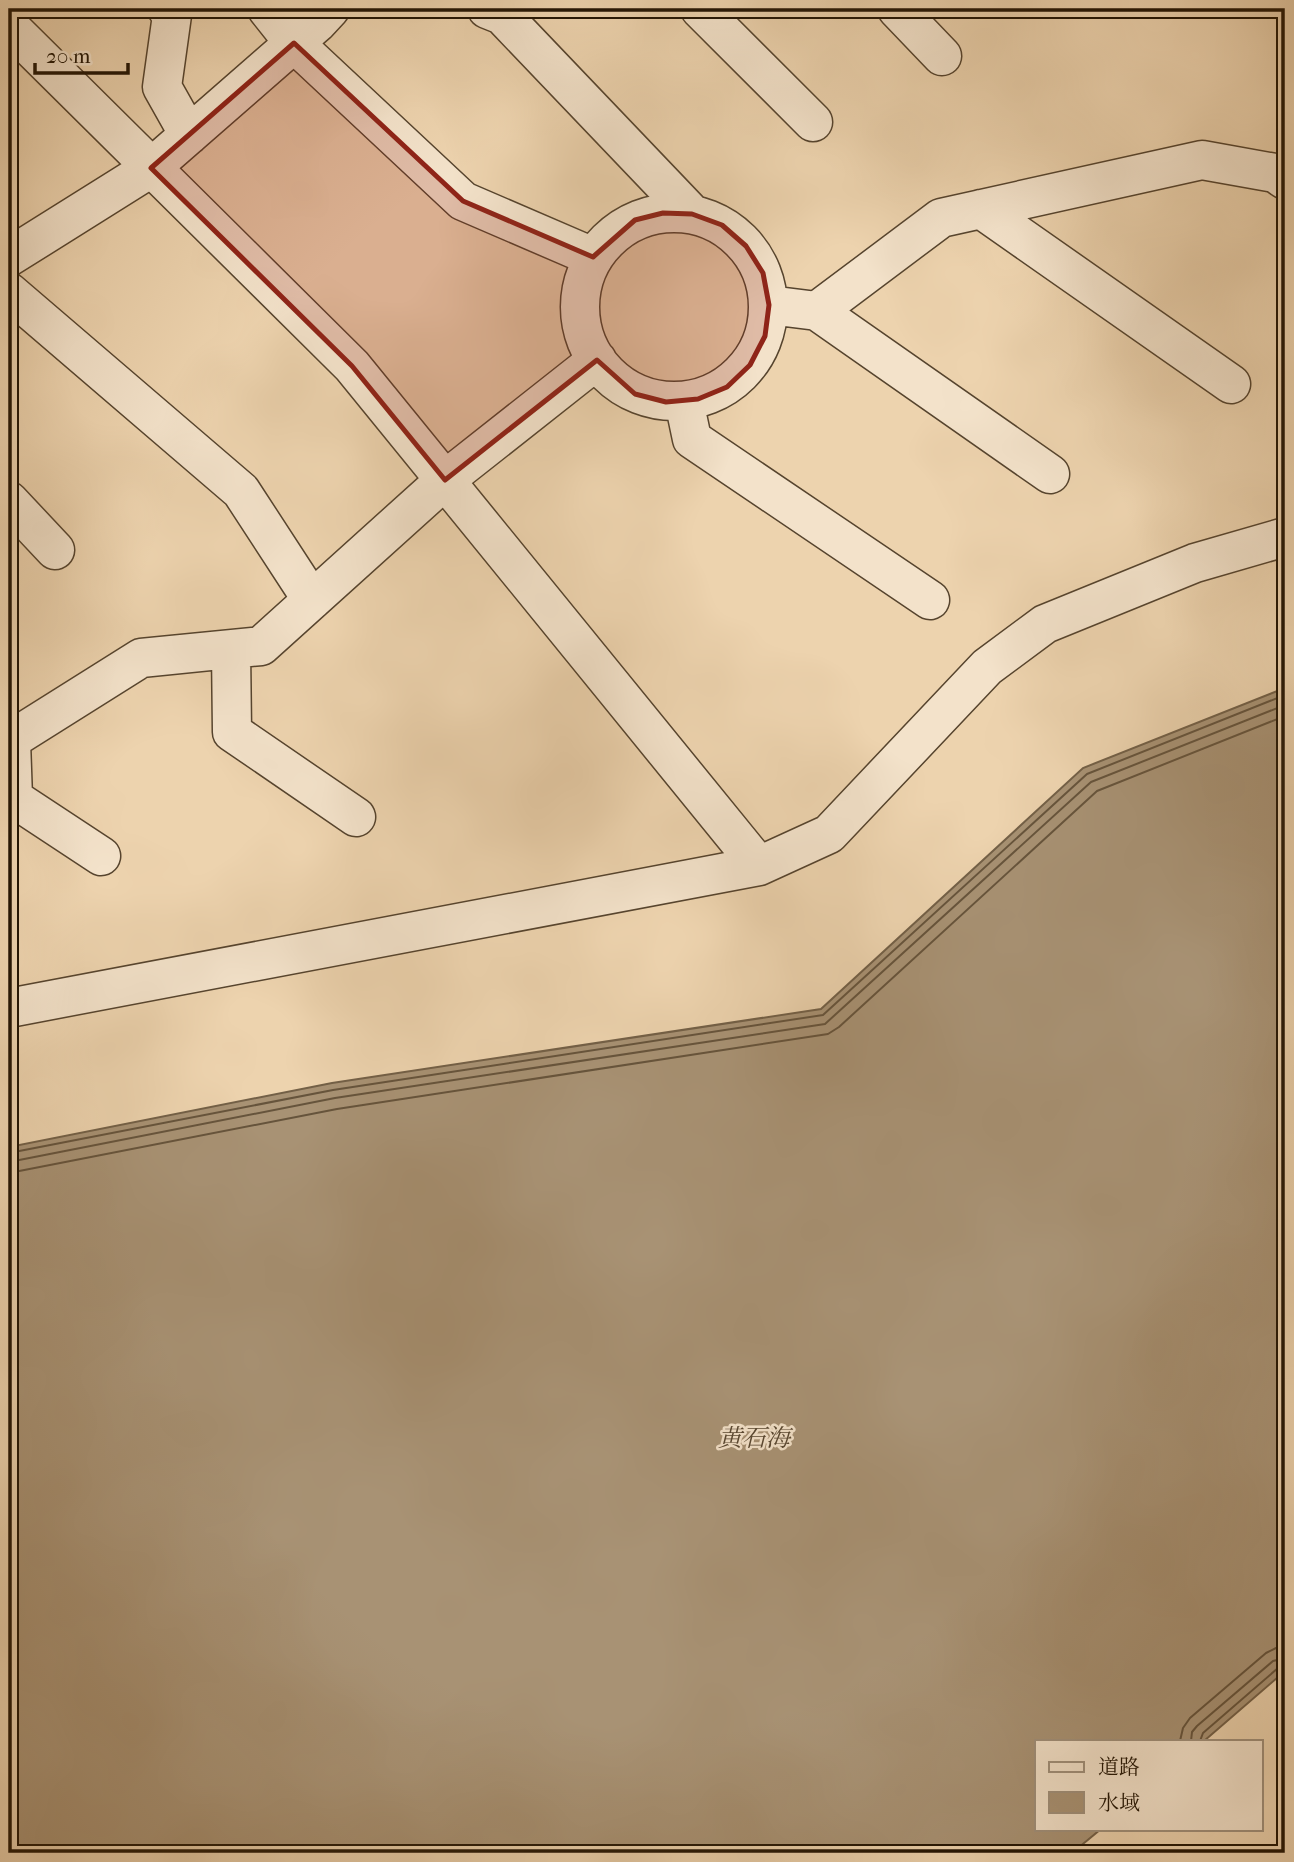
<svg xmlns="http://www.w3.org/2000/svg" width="1294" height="1862" viewBox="0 0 1294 1862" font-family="'IM FELL French Canon','Noto Serif SC',serif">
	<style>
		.water { fill: #a89274; stroke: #736047; stroke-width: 2 }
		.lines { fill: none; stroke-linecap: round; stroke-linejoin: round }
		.shore { stroke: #66543c; stroke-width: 2 }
		.minor-casing { stroke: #56442e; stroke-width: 41 }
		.minor { stroke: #f3e2ca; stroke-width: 38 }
		.marked { fill: #8f2418; fill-opacity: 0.2; stroke: #8f2418; stroke-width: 5; stroke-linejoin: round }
		.labels { text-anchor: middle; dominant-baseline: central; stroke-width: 5; stroke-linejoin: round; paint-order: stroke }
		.water-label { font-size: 24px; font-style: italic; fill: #584731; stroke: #f3e2ca }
	</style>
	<rect width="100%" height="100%" fill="#edd3ae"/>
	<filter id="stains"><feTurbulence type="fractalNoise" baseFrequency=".00286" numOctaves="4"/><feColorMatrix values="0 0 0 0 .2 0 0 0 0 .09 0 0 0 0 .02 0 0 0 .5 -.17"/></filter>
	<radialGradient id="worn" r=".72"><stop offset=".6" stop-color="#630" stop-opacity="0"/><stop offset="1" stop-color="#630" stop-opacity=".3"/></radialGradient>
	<path class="water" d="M1285 688V1671L1204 1741H1037V1829H1101L1072 1853H9V1147L332 1083 821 1009 1083 768Z"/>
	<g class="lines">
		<path class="shore" d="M9 1153 333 1090 823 1015 1087 774 1285 695
			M9 1162 335 1098 825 1024 1091 782 1285 705
			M9 1173 337 1109 828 1034 839 1027 1097 791 1285 716
			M1180 1741 1183 1728 1190 1718 1266 1653 1276 1648 1285 1647
			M1191 1741 1192 1732 1197 1726 1273 1661 1285 1658
			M1200 1741 1203 1733 1278 1668 1285 1667"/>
		<defs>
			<path id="minor" d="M167 9 172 15 162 87 189 135
				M267 9 294 43 463 201 593 257
				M487 9 502 15 692 214
				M700 9 813 122
				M897 9 942 56
				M9 26 352 366 759 866
				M981 209 1231 384
				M580 307a94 94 0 1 1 188 0a94 94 0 1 1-188 0Z
				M9 257 151 168 317 23 330 9
				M9 292 241 491 312 600
				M769 305 817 311 941 218 1202 160 1275 173 1285 180
				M817 311 1050 474
				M684 401 692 439 930 600
				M9 501 55 550
				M231 649 232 732 356 817
				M9 741 141 658 261 646 445 480 597 360
				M11 741 13 798 101 856
				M9 1008 759 866 829 834 987 667 1045 624 1195 563 1285 537"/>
		</defs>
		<use href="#minor" class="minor-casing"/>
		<use href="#minor" class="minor"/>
	</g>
	<path class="marked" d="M294 43 463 201 593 257 635 220 663 213 692 214 722 225 746 246 763 273 769 305 765 336 750 365 727 387 698 399 666 402 635 394 597 360 445 480 352 366 151 168Z"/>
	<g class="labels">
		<g class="water-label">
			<text x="754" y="1438">黄石海</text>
		</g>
	</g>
	<rect width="1294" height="1862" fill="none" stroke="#edd3ae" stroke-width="35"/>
	<rect x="10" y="10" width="1273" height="1841" fill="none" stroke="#231504" stroke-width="3.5"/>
	<rect x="18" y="18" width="1259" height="1827" fill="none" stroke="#231504" stroke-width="2"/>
	<rect x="1035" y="1740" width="228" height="91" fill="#f3e2ca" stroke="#a0907b" stroke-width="2"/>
	<rect x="1049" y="1762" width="35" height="10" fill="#f3e2ca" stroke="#a0907b" stroke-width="2"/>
	<text x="1098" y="1774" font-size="21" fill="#231504">道路</text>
	<rect x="1049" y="1792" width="35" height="21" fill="#a89274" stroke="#a0907b" stroke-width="2"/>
	<text x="1098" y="1810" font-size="21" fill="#231504">水域</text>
	<path d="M35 63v10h93v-10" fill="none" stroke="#231504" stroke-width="3.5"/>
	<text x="46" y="63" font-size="21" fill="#231504" stroke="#f3e2ca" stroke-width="5" paint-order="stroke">20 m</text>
	<rect width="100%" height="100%" filter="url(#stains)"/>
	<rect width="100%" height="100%" fill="url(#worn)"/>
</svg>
